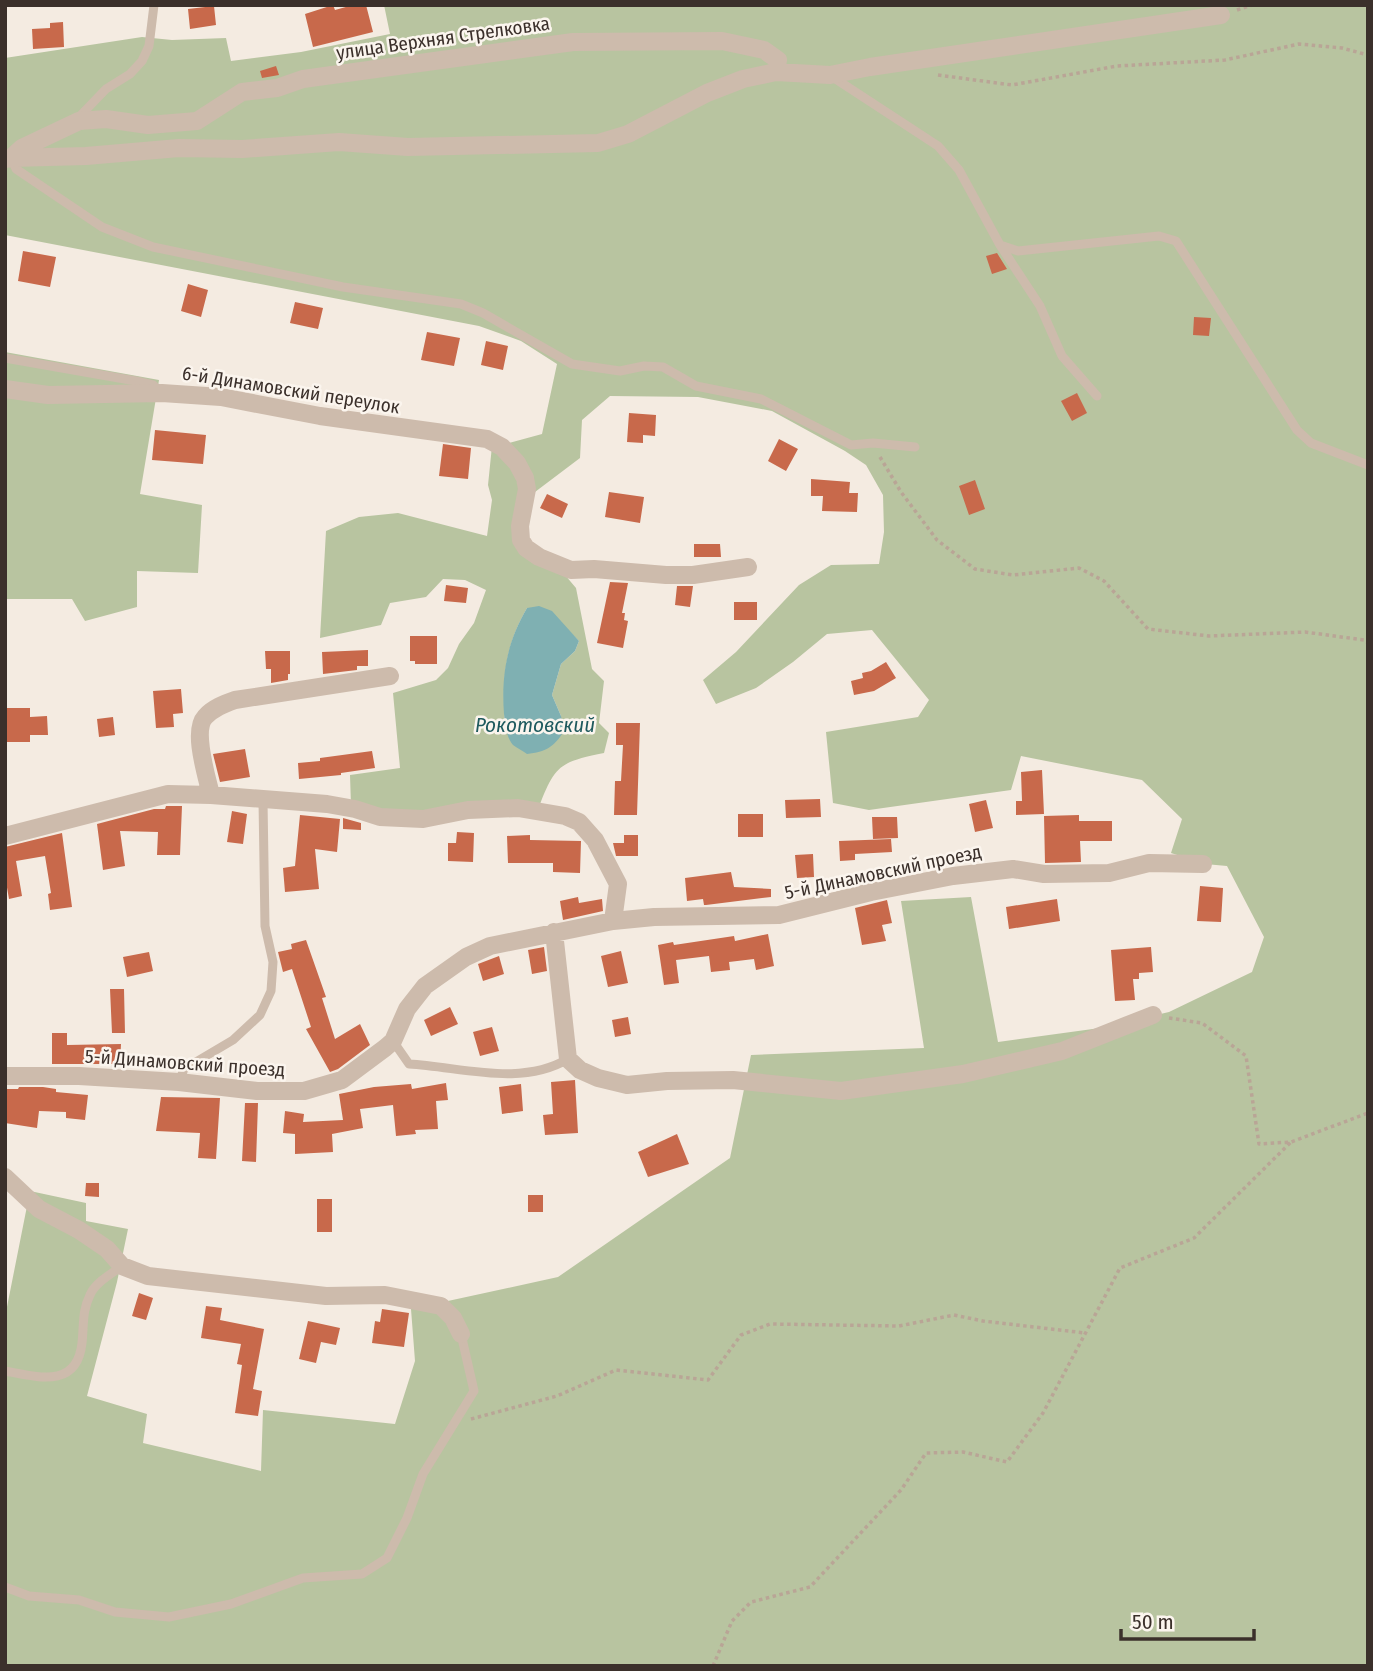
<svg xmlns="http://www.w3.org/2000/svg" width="1373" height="1671" viewBox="0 0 1373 1671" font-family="'Fira Sans Condensed',sans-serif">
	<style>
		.green { fill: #b8c4a0; fill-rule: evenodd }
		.water { fill: #7fb0b2 }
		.building { fill: #c8694b }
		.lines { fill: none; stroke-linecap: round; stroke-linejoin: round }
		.path { stroke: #b9a596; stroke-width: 3.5; stroke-dasharray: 3.5 3.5; stroke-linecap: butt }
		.service { stroke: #cdbbac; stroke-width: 9 }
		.minor { stroke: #cdbbac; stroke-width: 18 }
		.labels { text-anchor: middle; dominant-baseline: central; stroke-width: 5; stroke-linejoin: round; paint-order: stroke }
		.street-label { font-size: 19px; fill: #3b302b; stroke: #fbf5ee }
		.water-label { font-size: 21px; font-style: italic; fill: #1f5a5e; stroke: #fbf5ee }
	</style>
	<rect width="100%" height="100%" fill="#f4ebe1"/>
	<path class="green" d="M384 5H1368V1666H5V1317L30 1191 86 1203V1221L128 1229 117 1282 87 1396 147 1414 143 1443 261 1471 263 1410 395 1424 415 1361 411 1309 558 1277 730 1158 751 1055 924 1048 901 901 971 897 998 1042 1100 1028 1169 1012 1252 972 1264 937 1227 866 1205 864 1171 853 1182 819 1142 780 1021 756 1011 790 869 810 833 803 826 732 918 717 929 700 872 630 827 634 793 662 756 688 716 704 703 680 736 652 799 585 831 565 879 564 884 532 883 495 866 465 845 451 772 411 698 397 610 396 582 420 580 458 531 495 509 443 542 434 557 364 521 341 479 326 5 235V58L142 37 172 40 226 38 231 61 301 52 390 34Z
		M5 352 159 380 140 494 202 505 198 573 137 571V607L85 621 72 599H5Z
		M492 446 520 479 517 544 520 554 565 575 576 588 592 669 604 681 599 723 609 733 604 753C561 762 555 764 539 807L421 814 351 805 350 775 400 768 393 693 436 680 448 668 459 644 474 623 486 590 465 580 443 579 426 597 390 603 381 625 320 638 326 531 359 517 398 513 487 536 492 500 488 485ZM527 608 565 627 579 641 575 651 561 664 552 695 561 716 505 725C502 681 504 648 527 608Z"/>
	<path class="water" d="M539 606 552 611 579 641 575 651 561 664 552 695 561 716 564 731C554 747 546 752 527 754 523 751 517 748 513 745 506 737 505 723 504 714 501 675 507 642 527 608Z"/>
	<path class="building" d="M333 5 335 10 353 5H366L373 32 313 47 305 14Z
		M214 6 216 25 190 29 188 9Z
		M63 22 64 47 33 49 32 29 50 28V23Z
		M276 66 279 75 262 78 260 71Z
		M23 251 56 257 50 287 18 281Z
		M997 253 1007 269 992 274 986 256Z
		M188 284 208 290 201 317 181 311Z
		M295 302 323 308 318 329 290 323Z
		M1194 317 1211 318 1209 336 1193 335Z
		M427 332 460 338 454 366 421 360Z
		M486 341 508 346 503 370 481 365Z
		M1077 393 1087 413 1072 421 1061 401Z
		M629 413 656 415 655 436 643 435V443L627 442Z
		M155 430 206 435 203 464 152 460Z
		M779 439 798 449 786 471 768 461Z
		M443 444 471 448 468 479 439 476Z
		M811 479 850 482 849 493H858L857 512 822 511 823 496H811Z
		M975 480 985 509 969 515 959 486Z
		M609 492 644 497 640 523 605 517Z
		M547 494 568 504 562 518 540 508Z
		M694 544H720L721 557H694Z
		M610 582 628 583 622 613H625L624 620 628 621 623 648 597 643Z
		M446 585 468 588 466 603 444 601Z
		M677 586H693L690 607 675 605Z
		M734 602H757V620H734Z
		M410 636H437V664H415V661H410Z
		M368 650V666H357V670L323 674 322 652Z
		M265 651H290V674H288V680L271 683V669H266Z
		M886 662 896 678 874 691 854 695 851 681 863 678 862 673 871 671Z
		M181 689 183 713 173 714 174 727 156 728 153 691Z
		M5 708H30V717L47 716 48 735H30V742H5Z
		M113 717 115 735 99 737 97 719Z
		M616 723H640L637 815H614L615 781H621L623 745H616Z
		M245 749 250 777 220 782 213 754Z
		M372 751 375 768 341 773V775L299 779 298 763 320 761V758Z
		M1042 770 1044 814 1016 815V801H1022L1021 772Z
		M820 799 821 817 786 818 785 800Z
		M986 800 993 828 975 832 969 804Z
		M166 806H182L180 855H157L158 832 120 831 125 866 103 870 97 824 154 809H165Z
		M232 811 247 814 243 844 227 842Z
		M738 814H763V837H738Z
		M300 815 340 819 337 852 315 849 319 889 285 892 283 868 295 866Z
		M1079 815V821H1112V841H1080L1081 862 1045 863 1044 816Z
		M872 817H897L898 838 873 839Z
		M343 818 361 823V830L343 829Z
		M457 832 474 833 473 862 448 861V843H456Z
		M62 833 72 907 50 910 48 894 51 893 45 856 16 861 22 896 9 899 5 876V847Z
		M530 835V840L581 841 580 873 553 872V863H508L507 836Z
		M624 835H638V856H616L613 843H624Z
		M891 839 892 852 855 854V860L840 861 839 841Z
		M813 854 814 877 797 878 795 855Z
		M731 872 734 887 771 889V897L706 905H704L703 899 687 901 685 878Z
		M1200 886 1223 888 1221 922 1197 921Z
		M578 897 579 903 602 899 603 911 563 920 560 901Z
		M1057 899 1060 921 1009 929 1006 907Z
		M887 900 892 923 882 925 886 941 862 945 855 908Z
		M768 934 774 966 756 970 754 959 729 962 730 970 711 972 709 956 676 960 679 983 664 985 658 945 673 942 674 945 734 936 735 941Z
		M306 940 326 997 322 998 335 1039 360 1024 370 1045 338 1069 330 1072 306 1029 311 1027 292 969 283 972 278 952 292 949 291 944Z
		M544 947 547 971 532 974 528 950Z
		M1151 947 1153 972 1139 973V979H1133L1135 1000 1115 1001 1111 950Z
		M621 951 628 983 608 987 601 956Z
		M149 952 153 971 127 977 123 957Z
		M499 956 504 974 483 981 478 964Z
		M110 989H124L125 1033H112Z
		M450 1007 458 1024 431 1036 424 1020Z
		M628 1017 631 1034 615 1037 612 1020Z
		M492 1027 499 1051 480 1056 473 1032Z
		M52 1033H67V1045L121 1044 120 1064H52Z
		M575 1080 578 1133 545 1135 543 1115 553 1114 551 1082Z
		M446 1083 448 1100 436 1101 438 1129 415 1130 416 1134 396 1136 393 1105 360 1109 363 1128 332 1134 333 1152 295 1154V1134L283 1133 285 1111 304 1114 303 1122 343 1120 339 1094 374 1087 411 1084 412 1089Z
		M521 1084 523 1111 502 1114 499 1087Z
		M19 1087H43L56 1089V1092L88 1095 85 1120 66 1118V1112L39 1111 37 1128 5 1123V1089H18Z
		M161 1097 220 1098 216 1159 198 1158 200 1133 156 1131Z
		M245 1103H258L256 1162 242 1161Z
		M677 1134 689 1164 648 1177 638 1152Z
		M86 1183H99V1197L85 1196Z
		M528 1195H543V1212H528Z
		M317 1199H332V1232H317Z
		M139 1293 153 1298 146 1320 132 1316Z
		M206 1306 222 1308 220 1320 264 1329 253 1389 262 1391 258 1416 235 1413 242 1365 237 1364 241 1344 201 1338Z
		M382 1309 409 1313 404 1347 372 1343 375 1321 380 1322Z
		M308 1321 340 1328 336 1345 321 1342 316 1363 299 1359Z"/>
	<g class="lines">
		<path class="path" d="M1237 10 1252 5
			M938 75 1012 85 1117 66 1225 60 1299 44 1342 48 1368 55
			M880 457 901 492 937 540 975 569 1013 575 1079 568 1104 581 1148 629 1209 636 1305 632 1364 640 1368 643
			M1169 1018 1202 1023 1246 1056 1259 1144 1291 1142 1368 1113
			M471 1419 557 1396 616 1370 708 1380 741 1335 770 1324 899 1326 954 1315 983 1321 1085 1333
			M713 1666 732 1621 751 1602 810 1587 901 1490 926 1453 963 1452 1007 1462 1043 1413 1120 1268 1194 1238 1291 1142"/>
		<path class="service" d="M831 76 938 146 959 170 1000 245 1040 306 1062 356 1097 396
			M79 121 80 116 106 89 130 74 142 61 149 46 154 5
			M11 158 16 169 102 227 153 247 343 287 461 304 483 313 572 364 620 371 644 366 663 367 696 386 761 399 851 445 873 443 915 447
			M1000 245 1018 251 1159 236 1176 241 1297 430 1311 443 1368 465
			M5 358 136 381 153 385 160 391
			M393 1041 409 1064C462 1067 520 1087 568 1059
			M179 1082 184 1069 233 1040 260 1015 271 991 273 962 265 926 263 801
			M5 1371C38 1377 77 1389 82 1343 84 1325 82 1311 90 1295 95 1283 111 1274 122 1266
			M5 1587 29 1596 79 1600 115 1612 169 1617 231 1604 303 1578 362 1574 387 1558 407 1518 423 1474 474 1391 461 1334"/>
		<path class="minor" d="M11 158 86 156 179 148 242 149 339 142 408 147 598 143 628 134 707 93 743 79 776 72
			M5 159 11 158 22 148 79 121 106 119 148 125 197 121 242 92 277 88 303 79 573 42 722 41 764 50 778 60 776 72 830 75 870 67 1221 15
			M5 389 48 395 162 393 221 397 320 416 487 439 502 447 517 463 525 478 527 489 520 526 521 540 526 548 539 557 571 570 594 569 666 575H693L748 567
			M211 795C207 777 192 731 205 717 213 708 224 704 235 700L390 676
			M5 836 168 794 211 795 327 804 355 809 380 817 423 819 468 810 518 808 565 816 579 822 595 840 618 884 613 921
			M554 932 568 1059 580 1070 598 1078 627 1085 667 1081 733 1080 841 1091 963 1074 1062 1051 1153 1015
			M5 1076H79L179 1082 257 1091H304L342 1080 385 1048 393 1041 407 1009 425 986 466 957 490 946 613 921 654 917 779 915 871 892 953 876 1013 869 1044 874 1109 873 1149 863 1203 864
			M5 1177 39 1209 79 1230 107 1249 122 1266 148 1276 326 1296 385 1295 441 1306 453 1318 461 1334"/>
	</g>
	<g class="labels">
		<g class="street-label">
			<text transform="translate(443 38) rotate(-8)">улица Верхняя Стрелковка</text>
			<text transform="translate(291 390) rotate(9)">6-й Динамовский переулок</text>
			<text transform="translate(883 872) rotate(-12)">5-й Динамовский проезд</text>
			<text transform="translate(185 1063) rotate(4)">5-й Динамовский проезд</text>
		</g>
		<g class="water-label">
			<text x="535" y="725">Рокотовский</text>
		</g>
	</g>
	<rect width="1373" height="1671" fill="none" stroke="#3b302b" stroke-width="14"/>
	<path d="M1121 1629v10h133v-10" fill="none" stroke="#3b302b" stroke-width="3.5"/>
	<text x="1132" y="1629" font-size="21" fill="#3b302b" stroke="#fbf5ee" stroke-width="5" paint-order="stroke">50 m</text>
</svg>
